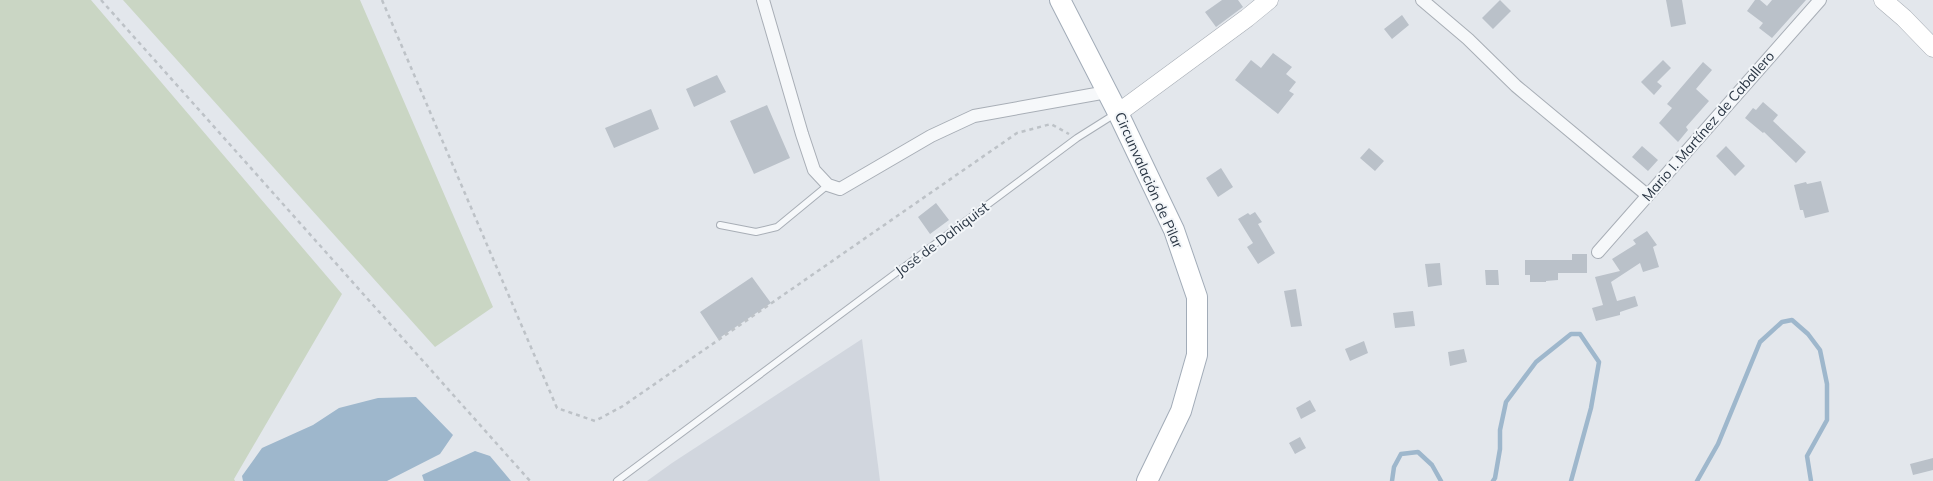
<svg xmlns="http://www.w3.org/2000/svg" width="1933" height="481" viewBox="0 0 1933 481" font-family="Mulish,sans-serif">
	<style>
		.built { fill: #d1d6de }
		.green { fill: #cad6c4 }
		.water { fill: #9eb7cc }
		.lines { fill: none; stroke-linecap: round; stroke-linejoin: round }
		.stream { stroke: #9eb7cc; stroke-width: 4.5 }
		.building { fill: #bac1c9 }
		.service-casing { stroke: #a8aeb6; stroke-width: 8 }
		.minor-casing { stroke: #a8aeb6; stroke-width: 14 }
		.secondary-casing { stroke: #a8aeb6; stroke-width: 19 }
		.primary-casing { stroke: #a2acb8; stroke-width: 22 }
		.path { stroke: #bdc2c7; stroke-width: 2.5; stroke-dasharray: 4 4; stroke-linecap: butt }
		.service { stroke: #f6f8fa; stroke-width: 6 }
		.minor { stroke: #f6f8fa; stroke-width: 12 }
		.secondary { stroke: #fff; stroke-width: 18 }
		.primary { stroke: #fff; stroke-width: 20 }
		.labels { text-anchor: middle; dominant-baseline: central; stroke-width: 4; stroke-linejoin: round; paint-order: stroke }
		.street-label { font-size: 14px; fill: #2a3644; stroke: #f3f6f9 }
	</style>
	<rect width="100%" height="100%" fill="#e3e7ec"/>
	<path class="built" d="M862 339 880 481H647L672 463Z"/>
	<path class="green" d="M0 0H91L342 294 234 479 235 481H0Z
		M123 0H360L493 307 435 347Z"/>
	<path class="water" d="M416 397 453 435 440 454 387 481H243L242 476 262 448 313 425 339 408 378 398Z
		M475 451 490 456 511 481H424L422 475Z"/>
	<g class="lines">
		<path class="stream" d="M1392 481 1394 467 1401 454 1418 452 1432 465 1441 481
			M1493 481 1495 478 1500 449V430L1506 402 1536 362 1571 334H1580L1599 362 1591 408 1571 481
			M1697 481 1718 444 1760 342 1782 322 1792 320 1808 334 1820 350 1827 384V420L1807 456 1811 481"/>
	</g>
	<path class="building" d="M1222 0H1238L1243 7 1216 27 1205 12Z
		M1500 0 1511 11 1493 29 1482 18Z
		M1666 0H1682L1686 24 1671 27Z
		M1755 0H1760L1767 6 1772 0H1806L1772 38 1759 28 1763 23 1747 11Z
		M1402 15 1409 25 1392 39 1384 29Z
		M1273 53 1292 67 1286 74 1296 82 1289 91 1294 94 1278 114 1235 80 1251 60 1261 68Z
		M1663 60 1671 68 1657 82 1662 86 1654 95 1641 82Z
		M1703 62 1712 70 1696 89 1709 101 1686 127 1688 130 1678 142 1659 123 1672 108 1667 104Z
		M717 75 726 92 694 107 686 89Z
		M1763 102 1778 115 1773 121 1806 152 1796 163 1764 132 1763 133 1745 118 1753 108 1756 110Z
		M767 105 790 158 754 174 730 121Z
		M651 109 659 129 614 148 605 128Z
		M1642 146 1658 160 1648 171 1632 157Z
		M1726 146 1745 166 1735 176 1716 156Z
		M1369 148 1384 161 1375 171 1360 158Z
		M1221 168 1233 187 1218 197 1206 178Z
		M1821 181 1829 212 1805 218 1803 210H1800L1794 185 1806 182 1807 184Z
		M936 203 949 220 930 234 918 217Z
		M1255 212 1262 222 1258 224 1275 253 1258 264 1247 247 1253 243 1238 219 1248 213 1250 215Z
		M1647 231 1657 245 1653 247 1659 267 1643 272 1640 263 1611 282 1617 301 1635 296 1638 306 1620 312V315L1596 321 1592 308 1603 305 1595 277 1620 271 1612 259 1636 244 1633 240Z
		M1572 254H1587V273H1558V280L1546 281V282H1530V275H1525V260H1572Z
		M1440 263 1442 285 1428 287 1425 264Z
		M1485 270H1498L1499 285H1486Z
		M752 277 771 303 718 339 700 312Z
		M1296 289 1302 326 1291 327 1284 291Z
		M1413 311 1415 326 1395 328 1393 313Z
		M1364 341 1368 353 1350 361 1345 349Z
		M1464 349 1467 362 1450 366 1448 352Z
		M1310 400 1316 411 1301 419 1296 408Z
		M1300 437 1306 448 1295 454 1289 443Z
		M1933 458V470L1913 475 1910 464Z"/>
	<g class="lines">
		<defs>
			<path id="service" d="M720 225 756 232 777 227 828 185
				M617 481 1077 138 1115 114"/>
			<path id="minor" d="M763 0 802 134 814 170 828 185 840 189 931 136 974 116 1107 92
				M1422 0 1468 39 1516 86 1647 195
				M1598 252 1820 0"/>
			<path id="secondary" d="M1883 0 1904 18 1933 48
				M1118 113 1247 18 1269 0"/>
			<path id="primary" d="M1060 0 1118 113 1174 230 1197 297V355L1181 411 1147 481"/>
		</defs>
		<use href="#service" class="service-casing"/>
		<use href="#minor" class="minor-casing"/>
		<use href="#secondary" class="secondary-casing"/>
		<use href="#primary" class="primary-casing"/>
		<path class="path" d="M101 0 530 481
			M382 0 557 408 595 421 623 406 1017 133 1051 124 1069 134"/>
		<use href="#service" class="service"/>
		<use href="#minor" class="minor"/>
		<use href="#secondary" class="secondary"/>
		<use href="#primary" class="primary"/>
	</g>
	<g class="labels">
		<g class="street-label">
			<text transform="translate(1708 126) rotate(-49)">Mario I. Martínez de Caballero</text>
			<text transform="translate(1149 180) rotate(66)">Circunvalación de Pilar</text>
			<text transform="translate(942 239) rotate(-37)">José de Dahiquist</text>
		</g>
	</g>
</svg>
